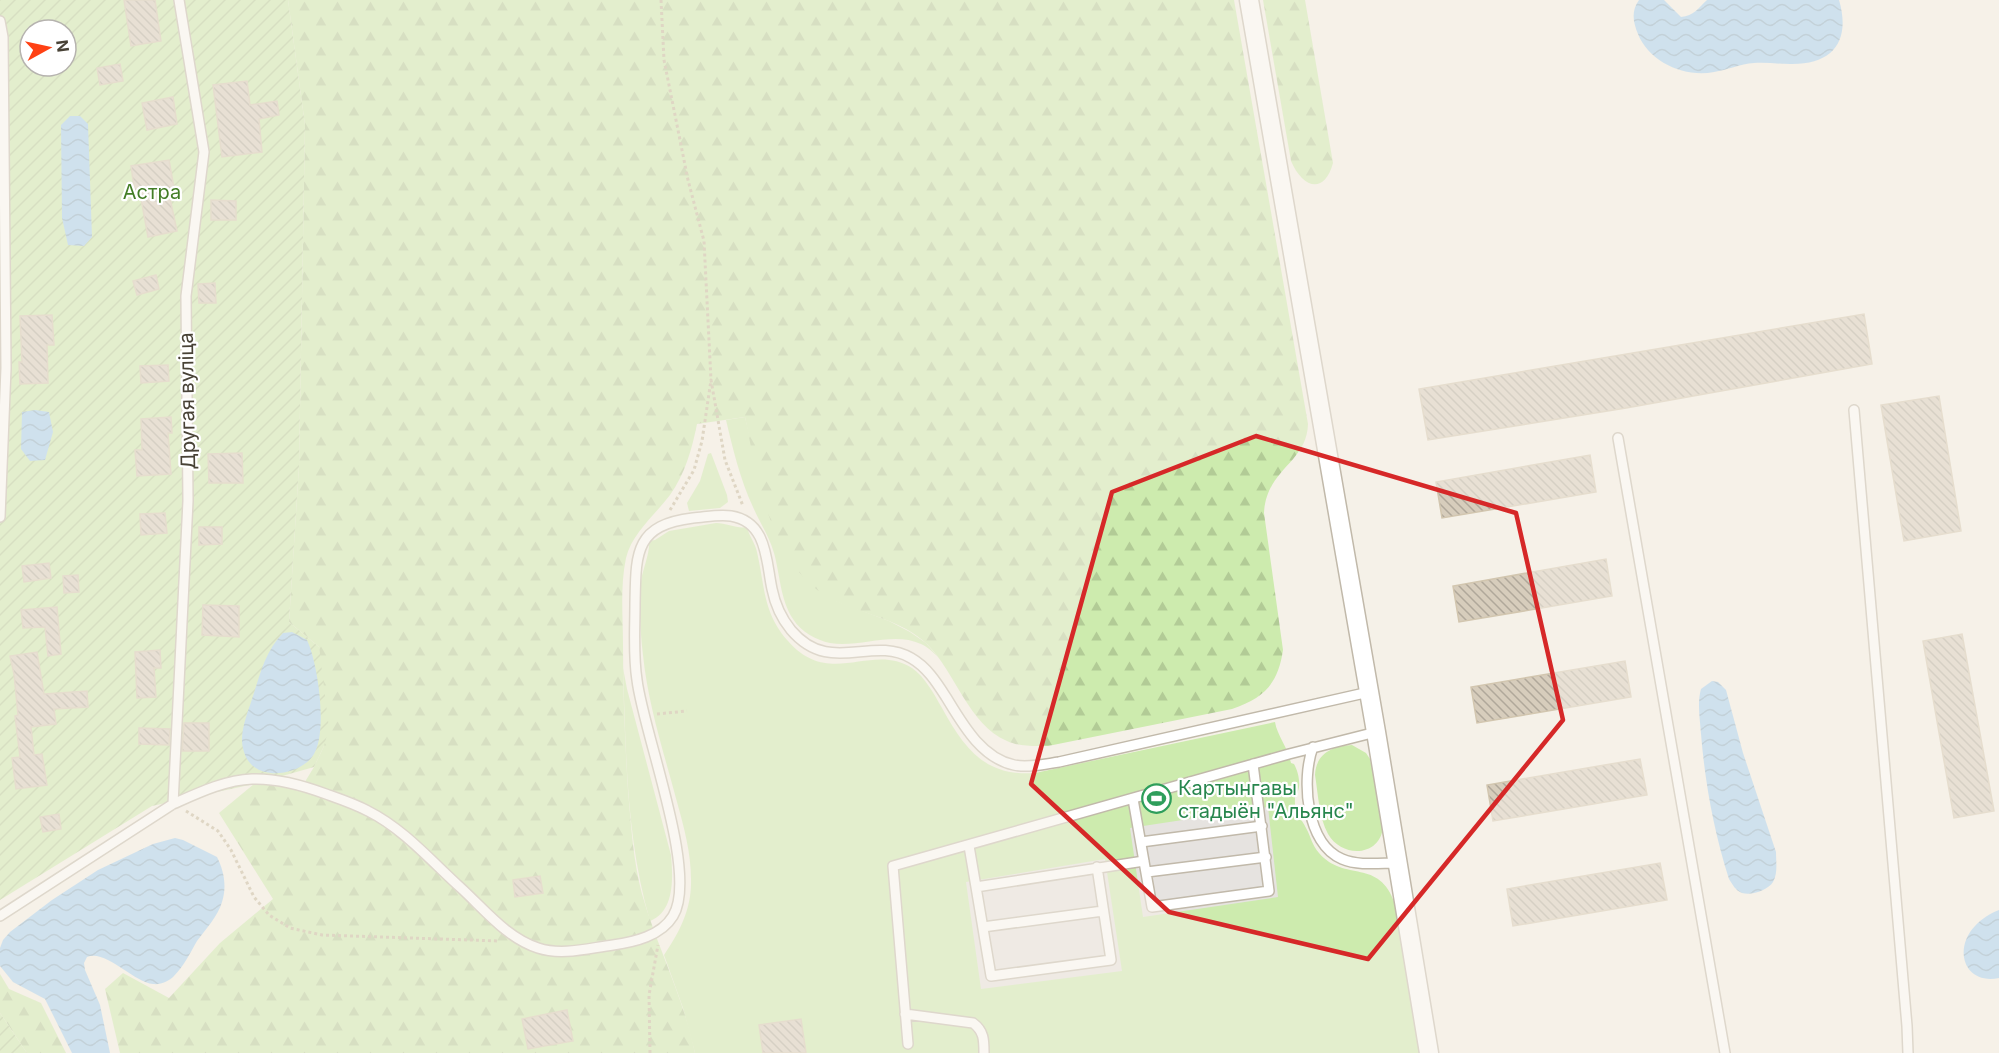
<svg xmlns="http://www.w3.org/2000/svg" width="1999" height="1053" viewBox="0 0 1999 1053" font-family="Inter,sans-serif">
	<style>
		.grass { fill: #cdebae }
		.forest { fill: url(#forest-firs) }
		.garden { fill: url(#garden-furrows); fill-rule: evenodd }
		.parking { fill: #e6e3e0 }
		.water { fill: url(#water-waves) }
		.building { fill: url(#building-back-hatch); stroke: #d2c6af; stroke-width: 1.5 }
		.lines { fill: none; stroke-linecap: round; stroke-linejoin: round }
		.service-casing { stroke: #c1b9aa; stroke-width: 12 }
		.minor-casing { stroke: #c1b9aa; stroke-width: 21 }
		.path { stroke: #c3b69a; stroke-width: 3; stroke-dasharray: 3 3; stroke-linecap: butt }
		.service { stroke: #fff; stroke-width: 9 }
		.minor { stroke: #fff; stroke-width: 18 }
		.marked { fill: none; stroke: #d62828; stroke-width: 4.5; stroke-linejoin: round }
		.labels { text-anchor: middle; dominant-baseline: central; stroke-width: 4.5; stroke-linejoin: round; paint-order: stroke }
		.park-label { font-size: 20px; fill: #437d26; stroke: #fff }
		.street-label { font-size: 20px; fill: #484236; stroke: #fff }
		.leisure-label { font-size: 20px; fill: #27864d; stroke: #fff; text-anchor: start }
	</style>
	<defs>
		<pattern id="forest-firs" width="22" height="20" patternUnits="userSpaceOnUse" patternTransform="scale(1.5)"><rect width="22" height="20" fill="#cdebae"/><path d="M5 1l3.5 6h-7zM16 11l3.5 6h-7z" fill="#b2cb96"/></pattern>
		<pattern id="garden-furrows" width="10" height="10" patternUnits="userSpaceOnUse" patternTransform="scale(1.5)"><rect width="10" height="10" fill="#cdebae"/><path d="M-1 1l2-2M0 10L10 0M9 11l2-2" fill="none" stroke="#b2cb96"/></pattern>
		<pattern id="water-waves" width="16" height="10" patternUnits="userSpaceOnUse" patternTransform="scale(1.5)"><rect width="16" height="10" fill="#a1cff4"/><path d="M0 5q4-4 8 0t8 0" fill="none" stroke="#85aac6"/></pattern>
		<pattern id="building-back-hatch" width="6" height="6" patternUnits="userSpaceOnUse" patternTransform="scale(1.5)"><rect width="6" height="6" fill="#d7cdbc"/><path d="M-1 5l2 2M0 0l6 6M5-1l2 2" fill="none" stroke="#b0a89a"/></pattern>
	</defs>
	<rect width="100%" height="100%" fill="#f5f1e8"/>
	<path class="grass" d="M745 417 764 496 785 550 836 601 889 621 910 632 926 643 939 658C934 653 928 647 921 644 893 631 860 648 830 643 816 640 801 632 793 619 780 599 780 574 774 553 769 536 760 523 753 507 740 479 733 449 726 420Z
		M711 453 727 495 728 502 720 508 689 511 687 503 700 481 708 454Z
		M716 523C727 523 737 529 747 527 749 536 755 543 757 552 765 587 763 613 788 641 830 689 871 642 912 668 925 677 934 694 942 708 964 748 985 777 1035 773L1275 722C1277 735 1288 748 1291 763L1294 764C1298 771 1301 783 1298 791 1297 795 1295 795 1295 799 1294 815 1301 817 1306 828 1311 837 1312 845 1319 853 1345 883 1379 857 1395 904L1421 1053H695L683 1008 664 955C680 932 692 908 691 879 691 853 684 827 677 802 664 753 648 705 643 655 640 631 639 605 641 581 643 568 650 554 649 541L655 540 669 531Z
		M623 668 627 689 671 855C673 877 675 911 650 921 626 839 626 753 623 668Z
		M1352 745 1366 753 1370 759 1383 823C1384 856 1343 860 1328 834 1319 818 1318 793 1315 775 1316 753 1333 746 1352 745Z"/>
	<path class="forest" d="M288 0H1234L1308 424C1307 463 1266 469 1264 513L1283 650C1278 684 1264 698 1232 709L1048 746C1034 746 1020 747 1007 741 968 724 956 673 927 644 903 621 867 615 837 602 771 571 758 481 745 417L697 424C692 449 685 474 670 495 655 515 632 533 626 558 620 586 623 617 623 645 623 693 625 742 628 790 631 824 633 861 642 894 657 947 684 998 695 1053H120L105 989 123 973 169 998 220 943 273 899 219 813 254 784 303 785 314 767 324 746 319 647 289 622 299 466 305 125Z
		M1263 0H1305L1333 163C1324 196 1302 187 1291 161Z
		M0 974 9 989 41 1003 66 1053H27L0 1013Z"/>
	<path class="garden" d="M0 0H288L305 125 299 466 289 622 319 647 329 728 324 746 314 767 254 784 152 806 0 900ZM30 30H66V66H30Z
		M0 1013 27 1053H0Z"/>
	<path class="parking" d="M1268 807 1278 897 1143 917 1130 828Z
		M1105 859 1122 971 981 989 966 882Z"/>
	<path class="water" d="M1639 0H1664L1681 17C1694 16 1698 8 1707 0H1839C1851 41 1833 65 1790 64 1778 64 1766 62 1754 63 1740 64 1727 70 1714 72 1685 78 1649 62 1638 34 1633 22 1631 11 1639 0Z
		M70 116H80L88 124 92 237 84 246 68 245 62 218 61 125Z
		M35 410 49 412 53 432 45 460 30 461 21 449 22 412Z
		M292 632 307 640C318 663 329 736 312 757 296 777 253 782 244 752 238 735 247 715 252 699 260 675 265 651 283 633Z
		M1712 681 1718 682 1726 690 1743 753 1776 852C1776 861 1778 874 1773 882 1768 890 1752 896 1742 893 1735 890 1733 885 1729 879 1714 832 1705 783 1701 734 1700 719 1697 703 1701 689Z
		M175 838 183 840 217 857C224 871 227 886 222 902 218 916 206 929 197 941 190 953 184 966 174 976 169 981 161 985 153 984 133 982 106 949 87 957L84 963 85 970 100 1005 110 1053H72L45 999 13 982 0 966V948L3 940 10 932 52 900 98 870 153 844Z
		M1999 910V978C1964 985 1953 949 1975 926 1981 919 1991 913 1999 910Z"/>
	<path class="building" d="M124 0H155L161 41 131 46Z
		M120 64 123 81 100 85 97 68Z
		M247 81 250 105 277 101 279 115 259 119 262 152 222 157 213 85Z
		M173 97 177 124 147 130 142 103Z
		M169 160 174 188 168 189 177 231 148 237 140 193 135 194 131 166Z
		M211 200 236 201V220H211Z
		M156 275 159 289 137 295 133 281Z
		M215 283 216 303H199L198 284Z
		M1864 314 1872 364 1626 408 1428 440 1419 389Z
		M52 315 54 345H47L48 383 20 384 19 362H22L20 316Z
		M168 365 169 381 141 383 140 366Z
		M1939 396 1961 531 1904 541 1881 405Z
		M171 417 172 433H168L171 474 137 476 135 450H142L141 419Z
		M242 453 243 483H209L208 454Z
		M1590 455 1596 492 1442 518 1436 482Z
		M165 513 167 533 141 535 140 514Z
		M199 527H222V544L199 545Z
		M1606 559 1612 596 1459 622 1453 586Z
		M49 563 51 578 24 582 22 566Z
		M78 575 79 592 64 593 63 576Z
		M203 605 239 606V637L202 635Z
		M57 607 61 654 48 656 45 627 23 628 21 610Z
		M1962 634 1994 811 1954 818 1923 641Z
		M160 650 161 668H154L156 697 137 698 135 652Z
		M37 652 44 694 87 691 88 707 54 709 56 724 31 727 34 755 42 754 47 785 16 789 12 758 20 757 15 716 18 715 14 674 10 656Z
		M1625 661 1631 697 1477 723 1471 687Z
		M184 723H209V751H182Z
		M139 728 170 729 169 745 139 744Z
		M1640 759 1647 795 1493 821 1487 785Z
		M59 814 61 829 43 832 40 817Z
		M1660 863 1667 900 1513 926 1507 889Z
		M540 876 543 893 515 897 513 880Z
		M567 1010 573 1041 528 1049 522 1019Z
		M801 1019 806 1053H763L759 1025Z"/>
	<g class="lines">
		<defs>
			<path id="service" d="M0 21 3 37 6 368 0 517
				M1854 410 1907 1026 1908 1053
				M1618 438 1725 1053
				M1313 747C1301 779 1306 844 1342 859 1358 866 1380 863 1397 863
				M1133 799 1152 907 1269 891 1253 764
				M173 804 188 501 186 296 204 152 179 0
				M1141 842 1262 826
				M969 846 976 887 1144 861
				M1147 872 1266 857
				M976 887 991 976 1111 960 1097 867
				M0 916 173 804C198 793 225 780 252 779 278 778 302 785 326 794 340 799 355 804 368 811 404 829 432 862 461 888 485 910 507 938 538 948 562 956 589 948 613 945 634 942 661 936 673 916 699 874 643 732 637 680 633 655 635 629 635 604 636 554 634 525 693 518 706 517 719 514 731 516 768 522 766 562 772 589 775 604 782 619 791 630 830 676 871 635 911 658 927 667 937 683 946 697 962 723 981 758 1014 765 1029 768 1045 764 1059 762L1369 692
				M983 927 1103 911
				M905 1014 973 1023C984 1031 984 1040 984 1053
				M908 1044 893 866 1289 754 1376 732"/>
			<path id="minor" d="M1249 0 1376 732 1429 1053"/>
		</defs>
		<use href="#service" class="service-casing"/>
		<use href="#minor" class="minor-casing"/>
		<path class="path" d="M661 0 664 60 688 180 704 241 711 380
			M670 510 694 470 702 441 711 380 725 460 743 506
			M657 714 687 711
			M186 811 218 831 231 850 254 897 269 915 290 928 322 935 499 941
			M650 1053 649 995 658 945"/>
		<use href="#service" class="service"/>
		<use href="#minor" class="minor"/>
	</g>
	<path d="M0 0H1999V1053H0ZM1256 436 1516 513 1563 720 1368 959 1169 912 1031 784 1112 492Z" fill="#f5f1e8" fill-opacity=".55" fill-rule="evenodd"/>
	<path class="marked" d="M1256 436 1516 513 1563 720 1368 959 1169 912 1031 784 1112 492Z"/>
	<defs>
		<symbol id="stadium-ring" viewBox="-11 -11 22 22"><circle r="9.5" fill="#fff" stroke="#2e9e5b" stroke-width="1.5"/><path d="M0-5a6.5 5 0 1 0 0 10a6.5 5 0 1 0 0-10ZM-3.5-1.8h7v3.6h-7Z" fill="#2e9e5b"/></symbol>
	</defs>
	<g fill-rule="evenodd">
		<use href="#stadium-ring" x="1140" y="782" width="33" height="33"/>
	</g>
	<g class="labels">
		<g class="park-label">
			<text x="152" y="192">Астра</text>
		</g>
		<g class="street-label">
			<text transform="translate(187 401) rotate(-91)">Другая вуліца</text>
		</g>
		<g class="leisure-label">
			<text x="1178" y="788">Картынгавы<tspan x="1178" dy="23">стадыён "Альянс"</tspan></text>
		</g>
	</g>
	<g transform="translate(48 48) rotate(82)"><circle r="28" fill="#ffffff" stroke="#b6b3af" stroke-width="1.5"/>
	<path d="M0-4.5L10 22L0 15L-10 22Z" fill="#ff4114"/>
	<text y="-9" font-size="16" font-weight="bold" text-anchor="middle" fill="#484236">N</text>
	</g>
</svg>
